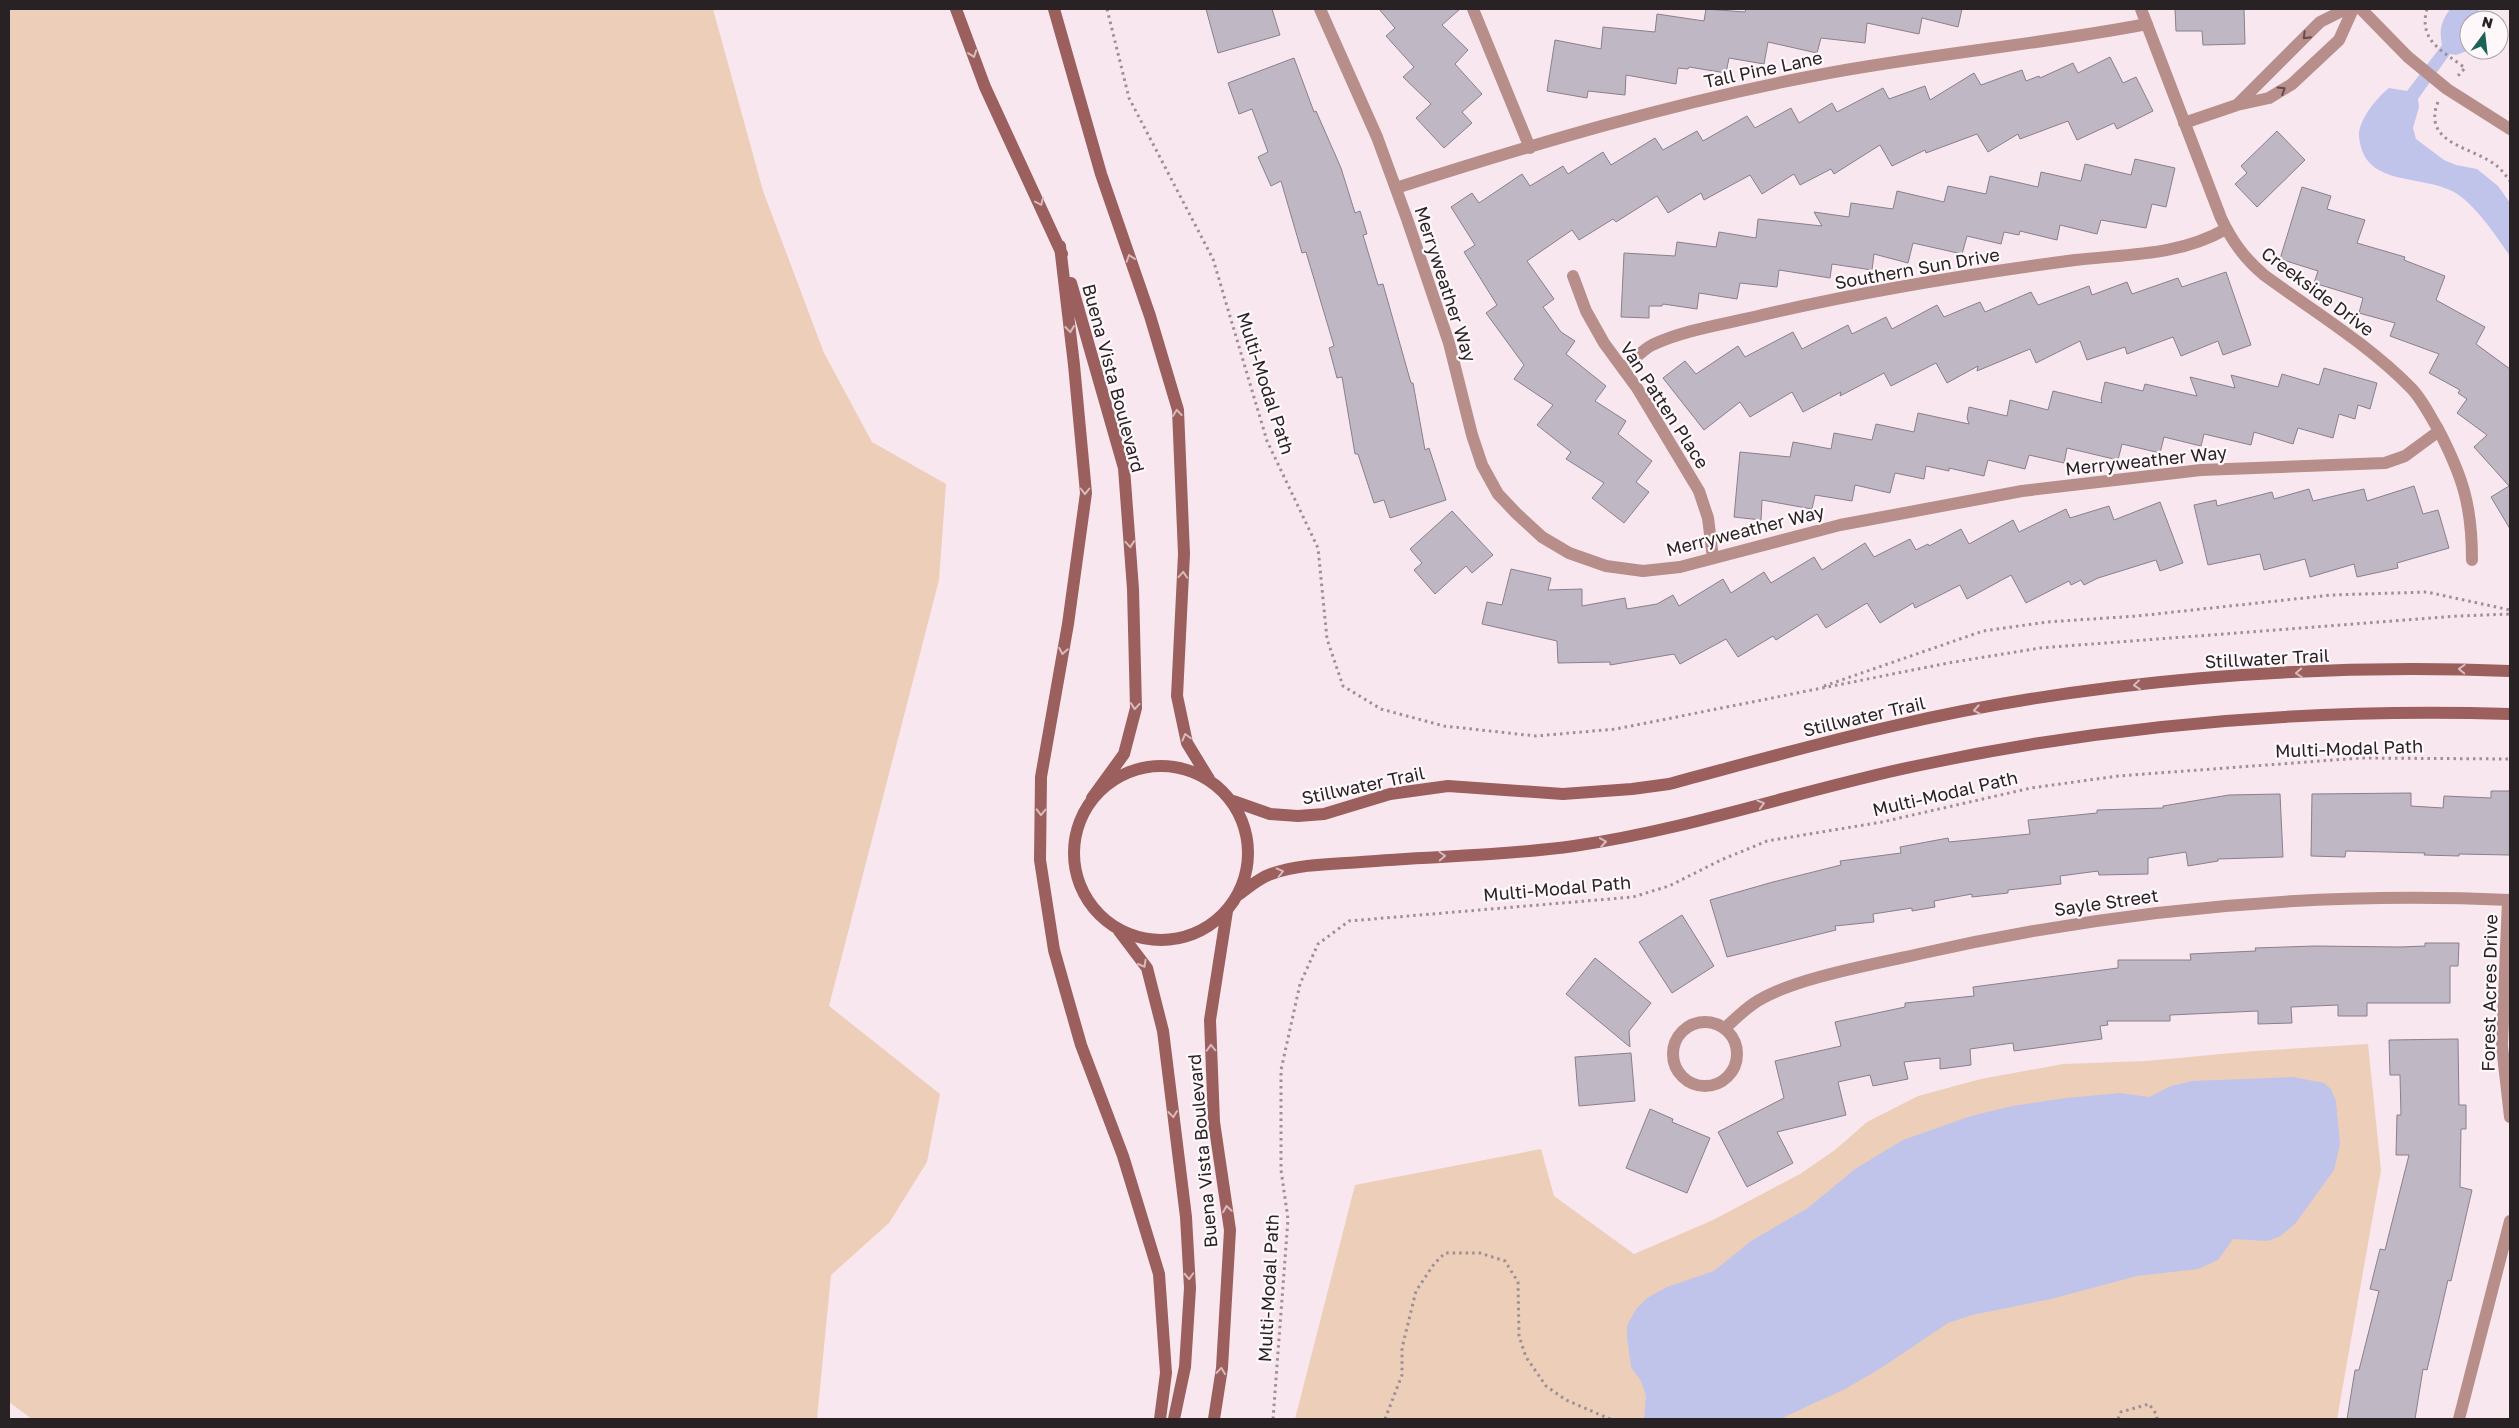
<svg xmlns="http://www.w3.org/2000/svg" width="2519" height="1428" viewBox="0 0 2519 1428" font-family="'Golos Text',sans-serif">
	<style>
		.green { fill: #ecceb9 }
		.water { fill: #c0c4eb }
		.building { fill: #c0b7c5; stroke: #88808c }
		.lines { fill: none; stroke-linecap: round; stroke-linejoin: round }
		.path { stroke: #9c8f95; stroke-width: 3; stroke-dasharray: 2.5 4; stroke-linecap: butt }
		.minor { stroke: #b88e8b; stroke-width: 12 }
		.tertiary { stroke: #b88e8b; stroke-width: 12 }
		.secondary { stroke: #9b5f5d; stroke-width: 12 }
		.oneway { stroke: #624d4e }
		.oneway2 { stroke: #d7bbbc }
		.labels { text-anchor: middle; dominant-baseline: central; stroke-width: 4.5; stroke-linejoin: round; paint-order: stroke }
		.street-label { font-size: 18px; fill: #282225; stroke: #fff8fb }
	</style>
	<rect width="100%" height="100%" fill="#f9e7ef"/>
	<path class="green" d="M9 9H713L763 191 824 353 872 442 946 484 939 580 829 1006 940 1094 927 1162 889 1223 831 1275 817 1419H32L9 1402Z
		M2368 1044 2381 1170 2337 1419H1295L1355 1185 1541 1149 1554 1196 1634 1254 1713 1220 1800 1174 1835 1150 1867 1122 1918 1096 1981 1079 2063 1064 2146 1061 2254 1051Z"/>
	<path class="water" d="M2450 9H2479L2476 20H2469L2470 50 2456 55 2450 54 2418 99 2419 107 2413 128 2416 139 2444 160 2456 165 2477 169 2498 186 2510 203V256C2496 236 2474 202 2452 191 2418 174 2363 187 2359 136 2358 121 2377 97 2389 88L2407 91 2442 45C2439 30 2441 22 2450 9Z
		M2293 1077 2324 1083 2331 1089 2336 1101 2340 1144 2334 1170 2295 1224 2279 1237 2267 1241 2233 1239 2218 1260 2198 1269 2137 1276 2051 1299 1972 1315 1948 1323 1881 1368 1845 1389 1780 1419H1644L1646 1396 1641 1381 1631 1367 1627 1337V1326L1636 1309 1647 1298 1667 1287 1714 1271 1751 1241 1808 1208 1855 1169 1903 1140 1971 1116 2012 1106 2066 1098 2120 1093 2149 1097 2171 1086 2192 1081Z"/>
	<path class="building" d="M1206 9H1272L1280 35 1218 53Z
		M1379 9H1460L1442 25 1468 50 1455 64 1482 94 1462 112 1472 123 1444 148 1416 118 1431 104 1403 77 1414 67 1386 36 1395 28Z
		M1706 9 1745 12 1746 9H1962L1958 27 1922 18 1919 34 1867 23 1865 43 1821 38 1817 53 1768 42 1764 64 1729 58 1726 73 1689 67 1688 69 1678 68 1676 84 1626 75 1625 95 1588 91 1587 98 1547 91 1555 40 1601 49 1603 27 1655 32 1657 14 1704 21Z
		M2175 9H2244L2245 44 2203 45 2202 31H2176Z
		M2110 57 2123 83 2136 77 2153 111 2117 129 2114 123 2077 140 2068 121 2020 139 2018 134 1988 152 1977 134 1926 153 1925 150 1892 166 1880 145 1834 174 1831 169 1800 185 1794 174 1762 194 1750 175 1704 200 1701 193 1668 213 1657 196 1616 222 1613 219 1579 240 1572 230 1527 261 1554 299 1543 307 1561 332 1575 341 1566 354 1606 386 1595 401 1626 421 1618 434 1652 461 1636 482 1649 492 1624 523 1592 498 1604 483 1566 459 1571 452 1537 425 1553 405 1514 379 1524 365 1486 313 1497 305 1464 252 1475 245 1451 207 1472 193 1479 203 1522 174 1530 186 1563 166 1568 174 1603 152 1611 165 1655 138 1663 150 1697 131 1703 141 1747 116 1755 128 1791 108 1799 123 1832 103 1837 112 1883 88 1889 99 1925 86 1930 100 1974 73 1981 85 2022 70 2026 81 2039 76 2040 78 2073 63 2078 73Z
		M1294 58 1314 112 1316 111 1341 168 1355 213 1360 211 1367 234 1363 235 1378 285 1383 284 1411 383H1413L1425 450 1429 448 1446 500 1390 518 1384 500 1374 503 1358 454H1355L1342 377 1337 378 1329 348 1334 346 1306 252 1302 253 1281 181 1271 186 1258 157 1268 152 1252 109 1239 114 1228 83Z
		M2277 131 2305 160 2257 207 2235 184 2247 173 2241 166Z
		M2135 159 2175 168 2166 207 2152 204 2146 228 2101 220 2097 234 2060 225 2057 240 2020 231 2019 235 2004 232 2001 244 1967 236 1962 254 1913 243 1908 263 1874 254 1872 270 1832 264 1830 278 1779 270 1777 287 1740 283 1737 299 1699 293 1697 309 1663 304 1662 306H1649V318L1621 317 1624 253 1675 256 1677 242 1716 247 1719 232 1756 238 1758 219 1822 226 1814 212 1849 217 1851 203 1893 209 1897 191 1944 202 1948 186 1986 194 1990 176 2038 187 2041 172 2081 181 2085 164 2131 175Z
		M2302 187 2331 196 2327 209 2365 220 2357 243 2405 257 2404 260 2445 276 2436 300 2485 327 2476 344 2510 369V529L2491 497 2509 486 2474 447 2487 435 2457 413 2467 399 2458 393 2460 390 2429 373 2439 354 2390 336 2395 323 2359 313 2363 298 2314 283 2318 271 2280 259Z
		M2226 272 2251 345 2223 355 2218 341 2181 356 2173 337 2127 354 2125 347 2087 360 2080 341 2036 363 2030 349 1977 371 1978 366 1947 383 1936 363 1891 386 1884 373 1840 396 1841 392 1803 412 1792 392 1750 417 1740 402 1704 430 1663 378 1685 361 1696 374 1738 346 1745 357 1793 332 1802 349 1848 325 1852 334 1886 317 1892 329 1937 305 1944 317 1980 302 1985 312 2031 292 2038 305 2089 286 2092 295 2127 282 2132 294 2178 278 2182 287Z
		M2324 368 2377 383 2370 409 2358 405 2355 419 2339 414 2333 438 2298 428 2293 444 2254 432 2251 445 2204 434 2201 446 2164 437 2160 453 2122 444 2118 460 2067 448 2064 463 2029 455 2025 469 1988 460 1984 476 1949 468V471L1926 466 1924 479 1895 473 1890 493 1855 485 1852 501 1815 495 1812 509 1762 500 1761 520 1734 517 1740 452 1790 457 1793 442 1831 449 1834 433 1872 440 1876 424 1914 432 1918 413 1969 424 1967 418 1969 407 2007 416 2010 400 2048 410 2053 391 2102 403 2101 399 2105 382 2143 391 2145 384 2197 396 2190 377 2235 388 2231 375 2278 387 2282 374 2319 385Z
		M2414 486 2423 514 2438 510 2449 548 2397 563 2398 568 2357 577 2354 564 2310 577 2305 559 2264 570 2260 554 2208 565 2194 505 2216 500 2217 506 2272 492 2274 499 2309 489 2313 501 2364 489 2367 501Z
		M2160 502 2183 563 2160 571 2156 560 2098 578 2084 585 2081 580 2071 585 2069 581 2026 603 2011 575 1967 599 1960 585 1915 608 1913 603 1880 623 1867 603 1826 628 1817 614 1776 640 1773 636 1738 657 1726 639 1680 664 1674 654 1610 665V662L1558 663 1557 641 1482 624 1487 602 1502 605 1511 569 1551 578 1548 590 1582 589V606L1625 598 1627 609 1657 604 1673 595 1679 606 1723 579 1731 593 1764 572 1771 583 1814 557 1822 570 1865 543 1874 557 1910 539 1916 550 1928 544 1929 546 1961 529 1969 544 2013 520 2019 532 2066 509 2070 518 2109 506 2114 520Z
		M1452 511 1493 555 1472 573 1466 566 1435 594 1414 570 1422 563 1410 549Z
		M2491 791H2510V855L2459 854V856L2424 855 2425 853 2346 851 2345 857 2311 856 2312 794 2411 793V806L2443 808 2444 796 2491 798Z
		M2280 794 2283 857 2218 859V861L2188 866 2186 852 2148 858V874L2099 875 2098 871 2060 876 2061 884 2008 890V893L1972 897V894L1934 901 1935 907 1912 911V908L1873 914 1874 922 1835 926 1836 930 1727 957 1710 900 1773 882 1841 865 1840 861 1901 853 1900 847 1948 838 1949 842 2030 834 2028 820 2097 813V810L2163 808V806L2229 795Z
		M1682 915 1714 966 1672 993 1639 942Z
		M2425 943H2459L2458 966H2450V1003H2367V1016H2338V1005L2291 1007 2292 1023 2258 1024V1011L2170 1015V1021H2107L2108 1025 2100 1026 2102 1039 2014 1051 2013 1043 1970 1049 1971 1065 1940 1069V1058L1904 1062 1908 1079 1873 1086 1870 1075 1838 1082 1846 1115 1777 1132 1793 1163 1747 1187 1718 1132 1784 1098 1775 1061 1841 1046 1835 1022 1905 1007V1003L1974 996 1973 987 2118 968V960H2191L2190 954 2256 951 2255 948 2315 946 2400 947 2425 946Z
		M1595 958 1651 1003 1629 1031 1630 1047 1566 994Z
		M2458 1039 2459 1105H2466V1129H2461L2460 1187 2472 1190 2451 1281 2448 1280 2427 1370 2423 1369 2415 1419H2347L2355 1370H2359L2379 1291 2370 1289 2380 1249 2385 1250 2409 1155H2396L2397 1115H2401L2400 1075H2390L2389 1040Z
		M1631 1053 1635 1101 1579 1106 1575 1057Z
		M1650 1109 1673 1119 1672 1122 1710 1138 1687 1193 1626 1168Z"/>
	<g class="lines">
		<path class="path" d="M1107 9 1129 98 1213 259 1267 441 1318 548 1327 639 1343 686 1381 709 1444 726 1536 736 1616 729 1948 663 2040 648 2458 616 2510 614
			M2427 9C2418 41 2443 51 2465 68L2457 77
			M2438 102C2421 144 2474 147 2497 166 2502 170 2506 176 2510 181
			M1824 686 1983 631 2047 622 2137 616 2332 595 2427 592 2510 610
			M1273 1419 1288 1219 1281 1170V1070L1300 984 1318 944 1349 921 1633 897 1669 886 1721 860 1767 841 1882 822 2031 788 2118 776 2361 758 2510 759
			M1385 1419 1402 1375V1348L1416 1291 1434 1264 1445 1253H1480L1505 1261 1518 1282 1519 1336 1526 1357 1546 1386 1566 1400 1610 1419
			M2118 1419 2121 1412 2149 1404 2157 1415V1419"/>
		<path class="minor" d="M1320 9 1377 137 1407 219 1449 343 1472 435 1482 465 1498 494 1516 513 1542 537 1569 553 1606 566 1643 571 1680 567 1840 525 2022 491 2201 470 2385 463 2405 456 2439 431
			M1473 9 1530 148
			M2141 9 2221 218C2232 241 2244 258 2264 275 2313 311 2368 344 2411 388 2422 399 2430 416 2438 429 2463 477 2472 506 2472 560
			M2237 105 2320 22 2346 9
			M2184 123 2237 105 2269 98 2292 84 2339 40 2353 9
			M1396 188C1534 144 1675 102 1818 75 1927 54 2038 45 2147 24
			M1573 276 1586 311 1604 343 1637 388 1699 491 1708 518 1713 558
			M1623 369C1632 362 1642 350 1652 345 1686 329 1726 324 1762 315 1865 291 1970 274 2075 260 2127 254 2179 256 2226 229
			M2508 900 2502 1046 2510 1117
			M1673 1054a32 32 0 1 1 64 0a32 32 0 1 1-64 0Z
			M1725 1028C1734 1020 1743 1011 1753 1004 1788 979 1875 964 1919 954 2113 910 2312 891 2510 900
			M2459 1419 2510 1221"/>
		<path class="tertiary" d="M2361 9 2408 57 2447 89 2510 129"/>
		<path class="secondary" d="M956 9 985 87 1062 254
			M1054 9 1101 174 1150 316 1178 410 1184 554 1177 696 1187 743 1209 779
			M1060 246 1074 365 1086 493 1068 624 1041 777 1040 860 1054 950 1081 1045 1123 1156 1159 1274 1166 1373 1160 1419
			M1071 283 1124 468 1133 589 1136 708 1124 754 1092 798
			M1074 853a87 87 0 1 1 174 0a87 87 0 1 1-174 0Z
			M1233 801 1270 814 1298 816 1324 814 1390 794 1448 786 1563 794 1632 789 1669 784C1744 764 1818 743 1893 726 2090 680 2309 663 2510 671
			M1238 895C1248 888 1259 878 1271 874 1299 864 1331 864 1361 862 1432 856 1504 856 1574 846 1691 829 1801 790 1916 766 2112 724 2310 708 2510 714
			M1119 931 1147 968 1163 1031 1186 1217 1190 1288 1185 1367 1174 1419
			M1214 1419 1222 1368 1230 1230 1214 1122 1210 1020 1227 911"/>
	</g>
	<defs><path id="oneway-chevron" d="M-2-3.5L2.5 0L-2 3.5" fill="none" stroke-width="1.6" stroke-linecap="round" stroke-linejoin="round" transform="scale(1.25)"/></defs>
	<g class="oneway">
		<use href="#oneway-chevron" transform="translate(2306 36) rotate(135)"/>
		<use href="#oneway-chevron" transform="translate(2282 90) rotate(-32)"/>
	</g>
	<g class="oneway2">
		<use href="#oneway-chevron" transform="translate(973 54) rotate(70)"/>
		<use href="#oneway-chevron" transform="translate(1040 202) rotate(65)"/>
		<use href="#oneway-chevron" transform="translate(1130 258) rotate(-109)"/>
		<use href="#oneway-chevron" transform="translate(1070 329) rotate(83)"/>
		<use href="#oneway-chevron" transform="translate(1177 413) rotate(-97)"/>
		<use href="#oneway-chevron" transform="translate(1085 491) rotate(90)"/>
		<use href="#oneway-chevron" transform="translate(1130 544) rotate(85)"/>
		<use href="#oneway-chevron" transform="translate(1183 575) rotate(-86)"/>
		<use href="#oneway-chevron" transform="translate(1063 651) rotate(100)"/>
		<use href="#oneway-chevron" transform="translate(2462 669) rotate(-178)"/>
		<use href="#oneway-chevron" transform="translate(2299 673) rotate(176)"/>
		<use href="#oneway-chevron" transform="translate(2137 685) rotate(174)"/>
		<use href="#oneway-chevron" transform="translate(1135 706) rotate(95)"/>
		<use href="#oneway-chevron" transform="translate(1977 710) rotate(170)"/>
		<use href="#oneway-chevron" transform="translate(1186 737) rotate(-105)"/>
		<use href="#oneway-chevron" transform="translate(1761 804) rotate(-16)"/>
		<use href="#oneway-chevron" transform="translate(1041 812) rotate(91)"/>
		<use href="#oneway-chevron" transform="translate(1603 842) rotate(-9)"/>
		<use href="#oneway-chevron" transform="translate(1442 856) rotate(-3)"/>
		<use href="#oneway-chevron" transform="translate(1280 872) rotate(-14)"/>
		<use href="#oneway-chevron" transform="translate(1143 964) rotate(60)"/>
		<use href="#oneway-chevron" transform="translate(1211 1048) rotate(-92)"/>
		<use href="#oneway-chevron" transform="translate(1173 1114) rotate(83)"/>
		<use href="#oneway-chevron" transform="translate(1227 1209) rotate(-99)"/>
		<use href="#oneway-chevron" transform="translate(1189 1276) rotate(87)"/>
		<use href="#oneway-chevron" transform="translate(1221 1371) rotate(-83)"/>
	</g>
	<g class="labels">
		<g class="street-label">
			<text transform="translate(1763 69) rotate(-12)">Tall Pine Lane</text>
			<text transform="translate(1917 268) rotate(-10)">Southern Sun Drive</text>
			<text transform="translate(1446 284) rotate(72)">Merryweather Way</text>
			<text transform="translate(2318 291) rotate(37)">Creekside Drive</text>
			<text transform="translate(1114 378) rotate(75)">Buena Vista Boulevard</text>
			<text transform="translate(1266 383) rotate(72)">Multi-Modal Path</text>
			<text transform="translate(1665 405) rotate(57)">Van Patten Place</text>
			<text transform="translate(2146 460) rotate(-6)">Merryweather Way</text>
			<text transform="translate(1745 530) rotate(-14)">Merryweather Way</text>
			<text transform="translate(2267 658) rotate(-3)">Stillwater Trail</text>
			<text transform="translate(1864 716) rotate(-13)">Stillwater Trail</text>
			<text transform="translate(2349 748) rotate(-2)">Multi-Modal Path</text>
			<text transform="translate(1363 785) rotate(-12)">Stillwater Trail</text>
			<text transform="translate(1945 793) rotate(-13)">Multi-Modal Path</text>
			<text transform="translate(1557 888) rotate(-5)">Multi-Modal Path</text>
			<text transform="translate(2106 902) rotate(-8)">Sayle Street</text>
			<text transform="translate(2489 993) rotate(-89)">Forest Acres Drive</text>
			<text transform="translate(1202 1151) rotate(-95)">Buena Vista Boulevard</text>
			<text transform="translate(1268 1288) rotate(-87)">Multi-Modal Path</text>
		</g>
	</g>
	<rect width="2519" height="1428" fill="none" stroke="#282225" stroke-width="20"/>
	<g transform="translate(2484 35) rotate(15)"><circle r="24" fill="#fff8fb" stroke="#a9a2a5"/>
	<path d="M0-4L9 19L0 12L-9 19Z" fill="#1b6358"/>
	<text y="-8" font-size="14" font-weight="bold" text-anchor="middle" fill="#282225">N</text>
	</g>
</svg>
